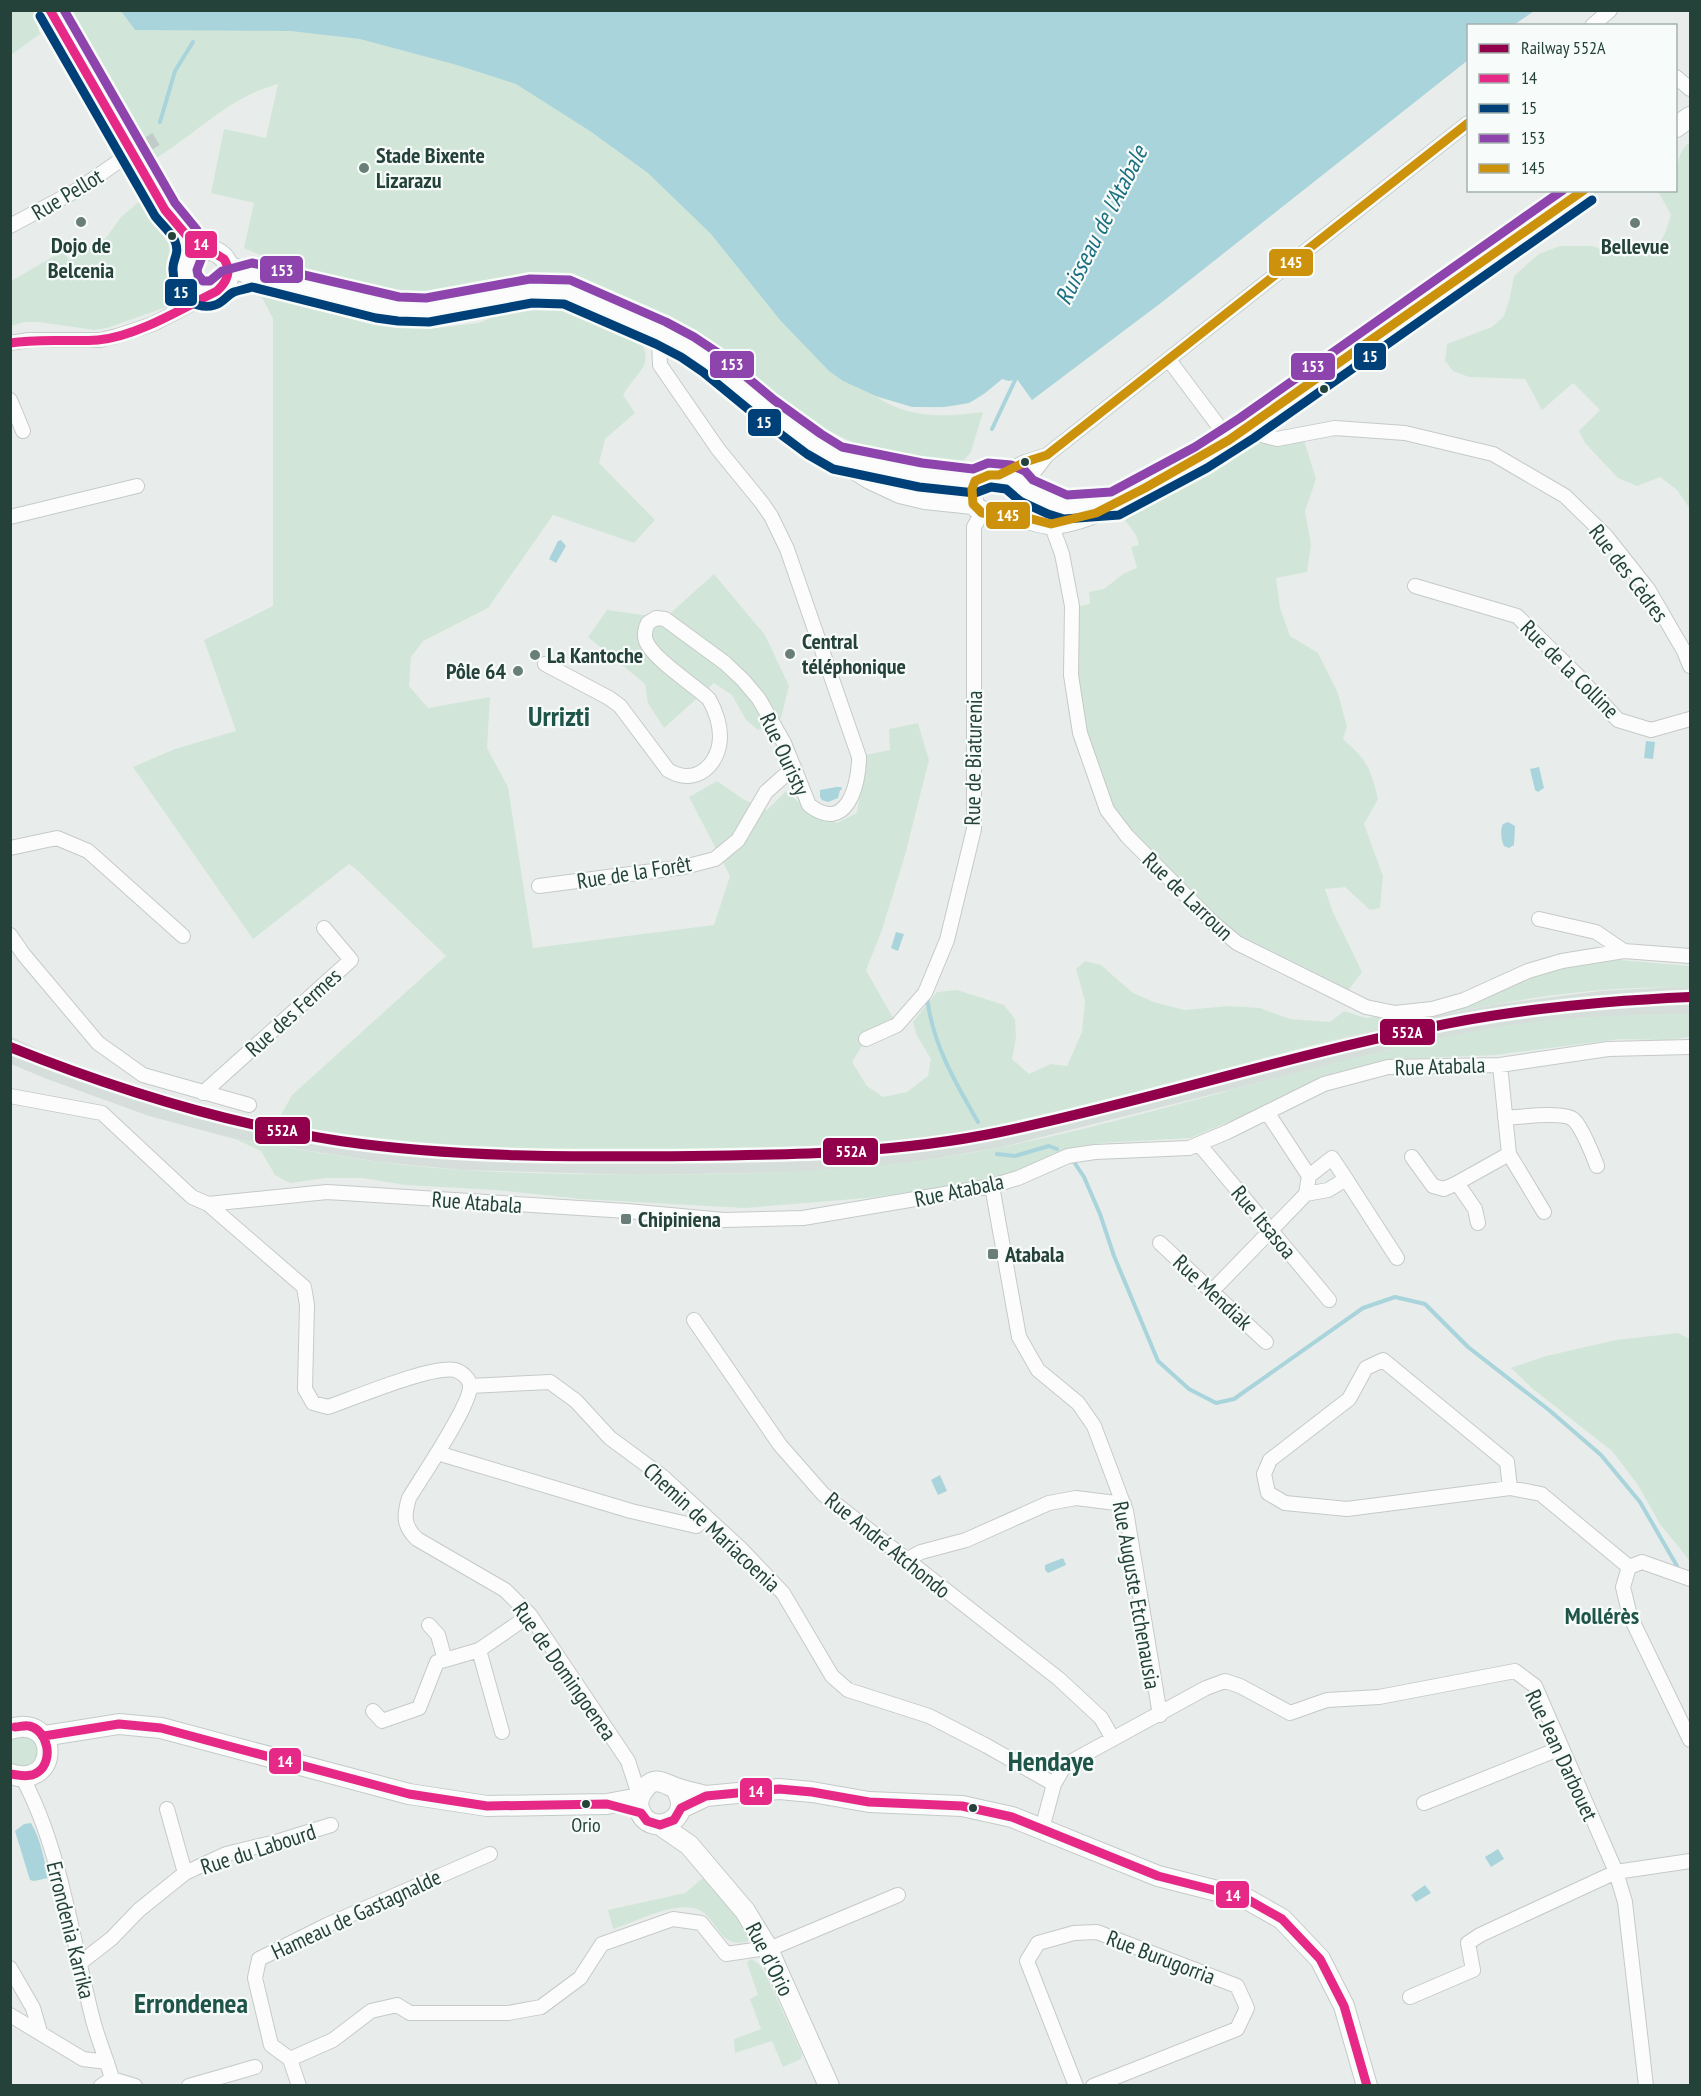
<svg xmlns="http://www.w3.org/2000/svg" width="1701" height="2096" viewBox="0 0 1701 2096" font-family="'PT Sans Narrow',sans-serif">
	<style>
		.built { fill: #d6dedb }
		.green { fill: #d1e6d8 }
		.water { fill: #a9d4db }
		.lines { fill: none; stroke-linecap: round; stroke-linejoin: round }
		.stream { stroke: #a9d4db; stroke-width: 4 }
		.street-tunnel { stroke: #c1cbc8; stroke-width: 14; stroke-dasharray: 14 7; stroke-linecap: butt }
		.street-casing { stroke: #c5cac8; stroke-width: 16 }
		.secondary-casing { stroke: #c3cbc8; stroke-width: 22 }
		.street { stroke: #fcfcfc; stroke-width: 14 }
		.secondary { stroke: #fcfcfc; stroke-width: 20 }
		.secondary-bridge-casing { stroke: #c3cbc8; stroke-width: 22; stroke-linecap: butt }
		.secondary-bridge { stroke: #fcfcfc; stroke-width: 20 }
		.bus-1-casing { stroke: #f7fbf9; stroke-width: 14 }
		.bus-2-casing { stroke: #f7fbf9; stroke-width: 14 }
		.bus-3-casing { stroke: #f7fbf9; stroke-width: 14 }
		.bus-4-casing { stroke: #f7fbf9; stroke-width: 14 }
		.bus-1 { stroke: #e62987; stroke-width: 9 }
		.bus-2 { stroke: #004079; stroke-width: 9 }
		.bus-3 { stroke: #8e44ad; stroke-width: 9 }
		.bus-4 { stroke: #cd920c; stroke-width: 9 }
		.rail-1-casing { stroke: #f7fbf9; stroke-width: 15 }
		.rail-1 { stroke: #92004c; stroke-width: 10 }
		.poi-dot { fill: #697e78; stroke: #f7fbf9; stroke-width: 2 }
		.bus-dot { fill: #24423a; stroke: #f7fbf9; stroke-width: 2 }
		.labels { text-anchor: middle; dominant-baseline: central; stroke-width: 4.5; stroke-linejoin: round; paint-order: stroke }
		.bus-label { font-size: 20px; fill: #24423a; stroke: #f7fbf9 }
		.poi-label { font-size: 22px; font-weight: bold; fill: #24423a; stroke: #f7fbf9; text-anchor: start }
		.street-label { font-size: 22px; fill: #24423a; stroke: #f7fbf9 }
		.water-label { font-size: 24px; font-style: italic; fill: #1c6f80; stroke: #f7fbf9 }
		.neighbourhood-label { font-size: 24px; font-weight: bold; fill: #1f5548; stroke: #f7fbf9 }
		.district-label { font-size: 28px; font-weight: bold; fill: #1f5548; stroke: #f7fbf9 }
		.line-badge { stroke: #f7fbf9; stroke-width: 2 }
		.badge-label { font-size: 16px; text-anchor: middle; font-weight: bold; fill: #fff }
	</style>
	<rect width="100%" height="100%" fill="#e8edeb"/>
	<path class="built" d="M1675 987 1690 988V1014L1596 1017 1501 1027 1409 1045 1002 1147 905 1164 814 1172 637 1175 462 1170 380 1162 235 1139 149 1116 47 1079 11 1064 10 1036 64 1062 140 1086 207 1106 277 1122 408 1143 530 1150H635L997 1125 1091 1103 1406 1022 1498 1004 1600 991Z"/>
	<path class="green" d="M11 10 33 11 40 34 11 55Z
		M67 11H121L135 30H291L1468 60 1162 302 1032 400 1017 379 1009 381 1002 379C992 387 981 399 967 403 936 412 905 406 875 396 909 419 944 417 983 412L971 452 961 464H935L864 448 815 424 714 347 635 306 572 281 488 285 411 302 307 275 244 248 254 203 211 193 224 129 266 138 278 84C227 98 197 134 153 160L146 151Z
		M1690 142V509L1677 490 1660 477 1637 486 1618 478 1585 443 1579 431 1600 410 1573 383 1542 410 1525 379 1469 377 1453 371 1445 361 1447 344 1492 327 1504 316 1510 297 1514 276 1539 254 1560 246H1592L1624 257 1658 246 1666 231 1671 215 1658 191 1676 190C1676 174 1676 152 1690 142Z
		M147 195 165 233 182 251C180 257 176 264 176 270 176 287 183 290 169 306L107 328 94 330 39 322H24L11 326V281L63 251 69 260 106 238 121 217Z
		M257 287 298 299 436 328 479 323 526 303 564 300 635 328C655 368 645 361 623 395L635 413 605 439 599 463 655 520 634 543 553 515 488 608 423 641 411 657 409 686 428 708 490 697 487 748 508 787 533 948 714 925 730 876 689 797 717 781 743 799 767 810 786 791 809 812 837 823 857 813 866 755 890 750 889 729 918 723 929 760 905 855 882 930 866 970 897 1025 866 1039 852 1062 867 1086 883 1097 907 1092 928 1076 931 1059 917 1036 913 1022 937 992 957 990 1004 1005 1015 1019 1016 1038 1012 1059 1029 1074 1051 1064 1067 1066 1082 1032 1085 1001 1076 969 1085 961 1101 965 1133 993 1154 1002 1184 1010 1228 1006 1260 1008 1290 1019 1330 1022 1344 1011 1366 1018 1432 1009 1562 961 1620 960 1690 966V988C1576 984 1460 1009 1350 1036 1233 1065 1118 1099 1001 1124 911 1143 820 1146 729 1148 623 1150 518 1152 412 1144 367 1140 322 1129 277 1122L292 1095 446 956 356 869 349 864 253 939 133 767 175 749 236 731 204 640 273 606V319Z
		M1250 436 1303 437 1316 479 1305 511 1311 544 1307 572 1276 578 1280 608 1290 636 1318 653 1338 693 1347 727 1343 739C1367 760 1370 767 1378 799L1364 824 1383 876 1380 908 1370 910 1345 887 1325 889 1332 910 1362 972 1344 996 1237 943 1107 810 1080 733 1073 620 1080 606 1090 604 1089 592 1104 589 1123 574 1137 568 1131 547 1139 545 1136 535 1116 508Z
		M714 574 765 635 789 686 781 718 758 730 746 720 732 695 714 683 664 728 648 703 645 684 588 637 607 610 665 618Z
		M1690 1014V1037L1667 1040 1620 1039 1495 1055 1401 1059 1370 1064 1334 1073 1312 1081 1265 1107 1190 1138 1101 1143 1069 1148 1015 1171 977 1183 867 1198 745 1208 581 1199 496 1190 406 1185 362 1178H326L290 1183 275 1175 261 1151 235 1139C310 1151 386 1166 462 1170 546 1175 631 1175 714 1174 811 1172 906 1167 1002 1147 1168 1113 1330 1056 1498 1027 1561 1017 1627 1014 1690 1014Z
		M1678 1333 1690 1339V1561L1660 1524 1638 1485 1612 1451 1533 1389 1511 1368 1546 1356 1616 1340Z
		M33 1728 48 1758 11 1774V1729Z
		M703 1878 735 1913 751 1935 748 1941C716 1951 719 1913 693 1908 671 1903 635 1922 613 1929L608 1910 685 1893Z
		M751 1959 759 1964 766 1975 802 2054 801 2059 783 2067 772 2041 735 2053 734 2039 761 2029 750 1999 758 1995 747 1963Z"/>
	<path class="water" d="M121 11H1534L1514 25 1468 26V60L1162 302 1032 400 1017 379 1009 381 1002 379 985 393 969 403 943 407H912L876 396 843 381 829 371 780 320 711 234 648 173 590 131 516 84 457 65 360 39 291 31 135 30Z
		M561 540 566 546 556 563 549 559 558 541Z
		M1646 741 1655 742 1653 759 1644 758Z
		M1539 767 1544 788 1538 792 1535 790 1530 769Z
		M836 787H841L842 790H840L838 798 828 802 822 800 820 797V790Z
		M1508 822 1515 826 1514 845 1509 848 1504 846C1501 840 1500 830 1503 824Z
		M896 932 904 934 898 951 891 948Z
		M940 1475 947 1491 938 1495 931 1480Z
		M1063 1558 1066 1565 1048 1573 1045 1570V1565Z
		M31 1823C41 1840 44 1859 48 1878L34 1881 30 1880 15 1831 24 1824Z
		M1498 1849 1504 1859 1491 1867 1485 1857Z
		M1425 1885 1431 1893 1416 1902 1411 1895Z"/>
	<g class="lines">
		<path class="stream" d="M160 122 175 71 193 42
			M992 429 1017 376
			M927 998C933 1045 955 1082 978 1122
			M997 1154 1015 1156 1049 1146 1057 1149
			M1074 1162 1084 1177 1100 1214 1114 1256 1158 1361 1189 1389 1216 1403 1234 1399 1363 1308 1395 1297 1425 1304 1468 1347 1549 1410 1601 1455 1640 1502 1677 1566"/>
		<path class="street-tunnel" d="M126 157 156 139"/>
		<defs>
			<path id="street" d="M1592 26 1610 10
				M1676 77 1690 89
				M10 226 79 189 122 159
				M172 313 180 301 186 279
				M10 343 29 340H100L117 336 153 324 211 294
				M1169 360 1229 440
				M10 400 23 431
				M1247 428 1254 433 1277 439 1335 428 1405 433 1493 454 1565 496 1606 536 1648 589 1684 651 1690 666
				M999 475 1025 462 1047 455
				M1023 486 1047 455 1468 123
				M1042 499 1062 554 1072 606 1071 675 1080 733 1107 810 1127 836 1212 922 1237 943 1366 1007 1395 1013 1432 1009 1464 1000 1528 971 1562 961 1624 951 1690 956
				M10 517 137 486
				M1415 586 1517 616 1577 675 1618 720 1651 730 1690 719
				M545 664 609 698 620 706 668 770C695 787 720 765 720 736 720 723 715 710 709 699 694 685 653 659 646 641 644 635 645 629 648 623L656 618 665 619 725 663 743 680 759 699 784 743 809 805C846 834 859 786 859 757L787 549 771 516 762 503 718 449 660 365 659 342 661 333
				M10 848 57 838 88 851 183 936
				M539 886 684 867 715 859 738 840 766 792 794 767
				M1539 919 1596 932 1624 951
				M10 935 24 955 98 1043 143 1075 249 1105
				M866 1039 897 1025 925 993 947 940 974 829V527L982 513
				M1500 1065 1509 1154 1544 1212
				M203 1093 351 960 324 928
				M10 1096 102 1113 192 1197 208 1204 304 1287 307 1305 305 1389 313 1403 328 1407C354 1398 432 1365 455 1370 462 1372 470 1379 470 1386 471 1405 421 1478 409 1498 404 1515 403 1526 417 1539L505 1590 530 1615 628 1761 639 1795
				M1267 1112 1309 1176 1306 1194 1328 1190 1346 1179 1397 1258
				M1505 1118C1519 1117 1565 1111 1574 1120 1582 1128 1593 1155 1597 1166
				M1199 1144 1329 1300
				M1412 1157 1433 1186 1444 1189 1457 1183 1475 1209 1478 1223
				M1309 1176 1332 1158 1346 1179
				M1457 1183 1509 1154
				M992 1186 1019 1337 1038 1370 1078 1403 1094 1426 1126 1511 1160 1715
				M208 1204 327 1192 627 1211 724 1220 803 1218 992 1186 1018 1178 1068 1156 1095 1152 1189 1148 1227 1132 1324 1084 1388 1067 1500 1065 1608 1049 1690 1047
				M1160 1243 1266 1342
				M1212 1291 1306 1194
				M694 1320 780 1445 823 1494 1059 1679 1101 1718 1113 1739
				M470 1386 550 1382 576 1401 610 1438 663 1477 741 1549 783 1593 832 1676 848 1690 929 1716 987 1746 1054 1784
				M438 1452 444 1455 631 1511 696 1526 707 1518
				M1510 1488 1507 1462 1383 1360 1366 1368 1349 1399 1270 1460 1264 1474 1268 1493 1285 1503 1347 1509 1510 1488 1541 1494 1629 1567 1623 1587 1630 1616 1690 1740
				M906 1560 921 1552 966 1540 1049 1503 1076 1498 1124 1504
				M1629 1567 1642 1562 1690 1579
				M479 1650 530 1615
				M445 1660 479 1650 502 1732
				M373 1711 382 1721 419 1708 437 1662 445 1660 438 1635 429 1625
				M22 1777C61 1848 73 1945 94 2024 100 2045 109 2065 114 2086
				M1424 1803 1561 1748
				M167 1809 185 1873
				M1042 1829 1054 1784 1065 1765 1206 1688 1225 1681 1240 1686 1290 1713 1327 1700 1379 1697 1515 1671 1535 1686 1616 1872 1625 1902 1646 2086
				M80 1963 111 1939 139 1910 185 1873 226 1854 276 1842 331 1825
				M10 1968 33 2008 40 2032
				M1410 1997 1473 1970 1468 1943 1480 1935 1616 1872 1690 1861
				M10 2015 83 2059 107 2062
				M290 2059 271 2045 255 1978 259 1959 327 1925 490 1854
				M101 2086 112 2079 135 2086
				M189 2086 255 2067
				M299 2086 290 2059 333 2040 371 2011 397 2005 410 2013H508L541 2007 580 1978 602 1944 673 1919 701 1923 726 1954 774 1947 898 1895
				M1076 2086 1027 1961 1038 1943 1074 1933 1097 1932 1237 1986 1247 2008 1237 2029 1093 2086"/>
			<path id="secondary" d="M50 10 111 115
				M1676 127 1690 117
				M150 185C169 216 178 231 209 250
				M185 272a22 22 0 1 1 44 0a22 22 0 1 1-44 0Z
				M228 266 252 275 301 288 398 309 444 308 507 294 531 291 567 292 661 333 687 347 710 362 767 409 814 444 870 479 900 493 925 499 973 504
				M845 459 920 475 975 481
				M989 475C1039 474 1032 518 997 515 986 514 980 512 973 504L972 489 975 481Z
				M1025 490C1054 505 1061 506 1093 506
				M1013 514C1025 518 1037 523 1049 524 1094 525 1190 464 1229 440L1585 190
				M10 1729C60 1713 60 1790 10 1774
				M44 1736 119 1724 161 1728 409 1794 487 1806 607 1804 639 1798
				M675 1788C698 1821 647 1840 639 1808 637 1802 639 1796 643 1791 655 1773 665 1785 679 1789 688 1792 697 1794 706 1796
				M681 1808 706 1796 779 1789 812 1792 869 1802 962 1806 1012 1817 1158 1876 1245 1898 1282 1919 1320 1959 1344 2006 1367 2086
				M660 1825 689 1845 745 1911 767 1947 829 2086"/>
		</defs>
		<use href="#street" class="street-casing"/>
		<use href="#secondary" class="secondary-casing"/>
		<use href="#street" class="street"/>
		<use href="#secondary" class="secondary"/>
		<defs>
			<path id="secondary-bridge" d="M111 115 150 185"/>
		</defs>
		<use href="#secondary-bridge" class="secondary-bridge-casing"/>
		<use href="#secondary-bridge" class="secondary-bridge"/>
		<defs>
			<path id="bus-1" d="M10 343C40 338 69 342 98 340 136 337 183 308 217 291 227 282 232 271 224 259L187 236 165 210 50 10
				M44 1736 119 1724 161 1728 409 1794 487 1806 607 1804 641 1813 647 1821 660 1825 674 1820 681 1808 706 1796 779 1789 812 1792 869 1802 962 1806 1012 1817 1158 1876 1245 1898 1282 1919 1320 1959 1344 2006 1367 2086
				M10 1774C20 1775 30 1778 38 1772 54 1761 48 1730 29 1726 25 1725 19 1727 15 1727"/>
			<path id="bus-2" d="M40 16 155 216C161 224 171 232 175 241 180 254 173 258 173 268 172 290 192 312 215 305 223 303 227 295 234 292 240 290 246 289 252 287L376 318 398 321 429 322 532 303 564 304 656 344 681 357 703 372 759 418 807 454 833 469 919 487 975 493 991 487 1006 489 1020 501 1048 514 1064 519 1119 515 1207 468 1254 438 1592 200"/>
			<path id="bus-3" d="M64 10 175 203 197 230 202 257 197 270 198 275 203 281H210L222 271 252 263 399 297 426 298 530 279 570 280 666 322 694 337 718 353 774 400 821 434 842 447 922 463 973 469 988 463 1011 465 1025 471 1033 480 1067 495 1111 492 1195 447 1240 418 1563 190"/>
			<path id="bus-4" d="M1468 123 1047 455 1025 462 999 475H989L975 481 972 489 973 504 982 513 1005 516 1013 514 1051 524 1096 513 1145 488 1229 440 1584 190"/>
		</defs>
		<use href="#bus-1" class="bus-1-casing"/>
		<use href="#bus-2" class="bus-2-casing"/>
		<use href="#bus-3" class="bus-3-casing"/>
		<use href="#bus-4" class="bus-4-casing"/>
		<use href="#bus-1" class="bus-1"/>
		<use href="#bus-2" class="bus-2"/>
		<use href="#bus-3" class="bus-3"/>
		<use href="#bus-4" class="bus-4"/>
		<defs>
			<path id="rail-1" d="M10 1047C117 1090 227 1124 340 1141 457 1158 575 1157 692 1156 795 1155 899 1153 1000 1132 1143 1102 1283 1057 1426 1028 1514 1009 1600 1001 1690 997"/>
		</defs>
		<use href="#rail-1" class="rail-1-casing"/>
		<use href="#rail-1" class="rail-1"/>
	</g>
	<g class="poi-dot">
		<circle cx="364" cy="168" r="6"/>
		<circle cx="81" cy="222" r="6"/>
		<circle cx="1635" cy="223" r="6"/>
		<circle cx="790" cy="654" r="6"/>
		<circle cx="535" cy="655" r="6"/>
		<circle cx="518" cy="671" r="6"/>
		<rect x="620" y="1213" width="12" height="12" rx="3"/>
		<rect x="987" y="1248" width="12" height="12" rx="3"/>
	</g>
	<g class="bus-dot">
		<circle cx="172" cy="236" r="5"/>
		<circle cx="1324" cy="389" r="5"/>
		<circle cx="1025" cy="462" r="5"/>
		<circle cx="586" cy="1804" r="5"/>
		<circle cx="973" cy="1808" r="5"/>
	</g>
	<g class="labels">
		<g class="bus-label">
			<text x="586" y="1825">Orio</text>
		</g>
		<g class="poi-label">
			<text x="376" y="155">Stade Bixente<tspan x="376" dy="25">Lizarazu</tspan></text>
			<text x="81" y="245" text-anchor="middle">Dojo de<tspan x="81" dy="25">Belcenia</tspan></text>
			<text x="1635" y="246" text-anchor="middle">Bellevue</text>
			<text x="802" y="641">Central<tspan x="802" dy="25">téléphonique</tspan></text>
			<text x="547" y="655">La Kantoche</text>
			<text x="506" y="671" text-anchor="end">Pôle 64</text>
			<text x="638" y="1219">Chipiniena</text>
			<text x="1005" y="1254">Atabala</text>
		</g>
		<g class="street-label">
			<text transform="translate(67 194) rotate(-31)">Rue Pellot</text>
			<text transform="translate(1629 573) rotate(53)">Rue des Cèdres</text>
			<text transform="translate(1570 669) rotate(45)">Rue de la Colline</text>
			<text transform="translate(785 754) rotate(65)">Rue Ouristy</text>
			<text transform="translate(973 758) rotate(-89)">Rue de Biaturenia</text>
			<text transform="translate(634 872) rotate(-9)">Rue de la Forêt</text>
			<text transform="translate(1188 896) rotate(44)">Rue de Larroun</text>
			<text transform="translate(293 1012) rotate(-42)">Rue des Fermes</text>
			<text transform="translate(1440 1066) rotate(-2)">Rue Atabala</text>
			<text transform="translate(959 1190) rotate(-12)">Rue Atabala</text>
			<text transform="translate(477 1202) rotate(4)">Rue Atabala</text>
			<text transform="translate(1264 1222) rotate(50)">Rue Itsasoa</text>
			<text transform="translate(1213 1292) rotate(43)">Rue Mendiak</text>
			<text transform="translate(712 1527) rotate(43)">Chemin de Mariacoenia</text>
			<text transform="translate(888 1545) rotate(39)">Rue André Atchondo</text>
			<text transform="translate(1137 1595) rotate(80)">Rue Auguste Etchenausia</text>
			<text transform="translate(565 1671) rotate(55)">Rue de Domingoenea</text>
			<text transform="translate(1562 1755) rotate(65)">Rue Jean Darbouet</text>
			<text transform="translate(258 1849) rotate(-18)">Rue du Labourd</text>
			<text transform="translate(356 1914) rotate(-25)">Hameau de Gastagnalde</text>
			<text transform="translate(71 1930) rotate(76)">Errondenia Karrika</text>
			<text transform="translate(1161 1957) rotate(21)">Rue Burugorria</text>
			<text transform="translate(770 1959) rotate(63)">Rue d'Orio</text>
		</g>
		<g class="water-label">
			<text transform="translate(1101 225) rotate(-63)">Ruisseau de l'Atabale</text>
		</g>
		<g class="neighbourhood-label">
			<text x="1602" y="1615">Mollérès</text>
		</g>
		<g class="district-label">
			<text x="559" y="715">Urrizti</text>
			<text x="1051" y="1760">Hendaye</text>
			<text x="191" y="2002">Errondenea</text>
		</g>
	</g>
	<g class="line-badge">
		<rect x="184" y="230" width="34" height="29" rx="6" fill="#e62987"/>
		<rect x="1268" y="248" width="46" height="29" rx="6" fill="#cd920c"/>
		<rect x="259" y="255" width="45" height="29" rx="6" fill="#8e44ad"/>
		<rect x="164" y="278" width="34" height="29" rx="6" fill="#004079"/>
		<rect x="1353" y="342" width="34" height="29" rx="6" fill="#004079"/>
		<rect x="709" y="350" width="46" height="29" rx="6" fill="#8e44ad"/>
		<rect x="1290" y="352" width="46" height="29" rx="6" fill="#8e44ad"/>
		<rect x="747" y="408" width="35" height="29" rx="6" fill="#004079"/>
		<rect x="985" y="501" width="46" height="29" rx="6" fill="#cd920c"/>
		<rect x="1379" y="1018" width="57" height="28" rx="6" fill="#92004c"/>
		<rect x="254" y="1116" width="57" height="29" rx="6" fill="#92004c"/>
		<rect x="822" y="1137" width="57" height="29" rx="6" fill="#92004c"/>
		<rect x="268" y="1747" width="34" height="28" rx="6" fill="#e62987"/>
		<rect x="739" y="1777" width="34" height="29" rx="6" fill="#e62987"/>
		<rect x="1215" y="1880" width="35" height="29" rx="6" fill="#e62987"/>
	</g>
	<g class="badge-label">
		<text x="201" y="250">14</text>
		<text x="1291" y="268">145</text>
		<text x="282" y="276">153</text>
		<text x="181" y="298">15</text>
		<text x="1370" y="362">15</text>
		<text x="732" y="370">153</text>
		<text x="1313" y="372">153</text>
		<text x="764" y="428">15</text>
		<text x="1008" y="521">145</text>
		<text x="1407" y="1038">552A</text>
		<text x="282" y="1136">552A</text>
		<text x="851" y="1157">552A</text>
		<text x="285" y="1767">14</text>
		<text x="756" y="1797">14</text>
		<text x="1233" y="1901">14</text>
	</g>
	<rect width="1701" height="2096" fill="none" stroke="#24423a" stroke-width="24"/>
	<rect x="1467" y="24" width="210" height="168" fill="#f7fbf9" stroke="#a3b1ad" stroke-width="1.5"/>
	<rect x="1479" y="44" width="30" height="9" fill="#92004c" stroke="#a3b1ad" stroke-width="1.5"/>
	<text x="1521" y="54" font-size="18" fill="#24423a">Railway 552A</text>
	<rect x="1479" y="74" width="30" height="9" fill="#e62987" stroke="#a3b1ad" stroke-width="1.5"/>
	<text x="1521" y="84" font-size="18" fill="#24423a">14</text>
	<rect x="1479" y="104" width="30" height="9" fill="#004079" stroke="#a3b1ad" stroke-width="1.5"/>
	<text x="1521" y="114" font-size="18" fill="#24423a">15</text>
	<rect x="1479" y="134" width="30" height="9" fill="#8e44ad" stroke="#a3b1ad" stroke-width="1.5"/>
	<text x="1521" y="144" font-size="18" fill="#24423a">153</text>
	<rect x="1479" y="164" width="30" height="9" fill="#cd920c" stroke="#a3b1ad" stroke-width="1.5"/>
	<text x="1521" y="174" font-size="18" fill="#24423a">145</text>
</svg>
